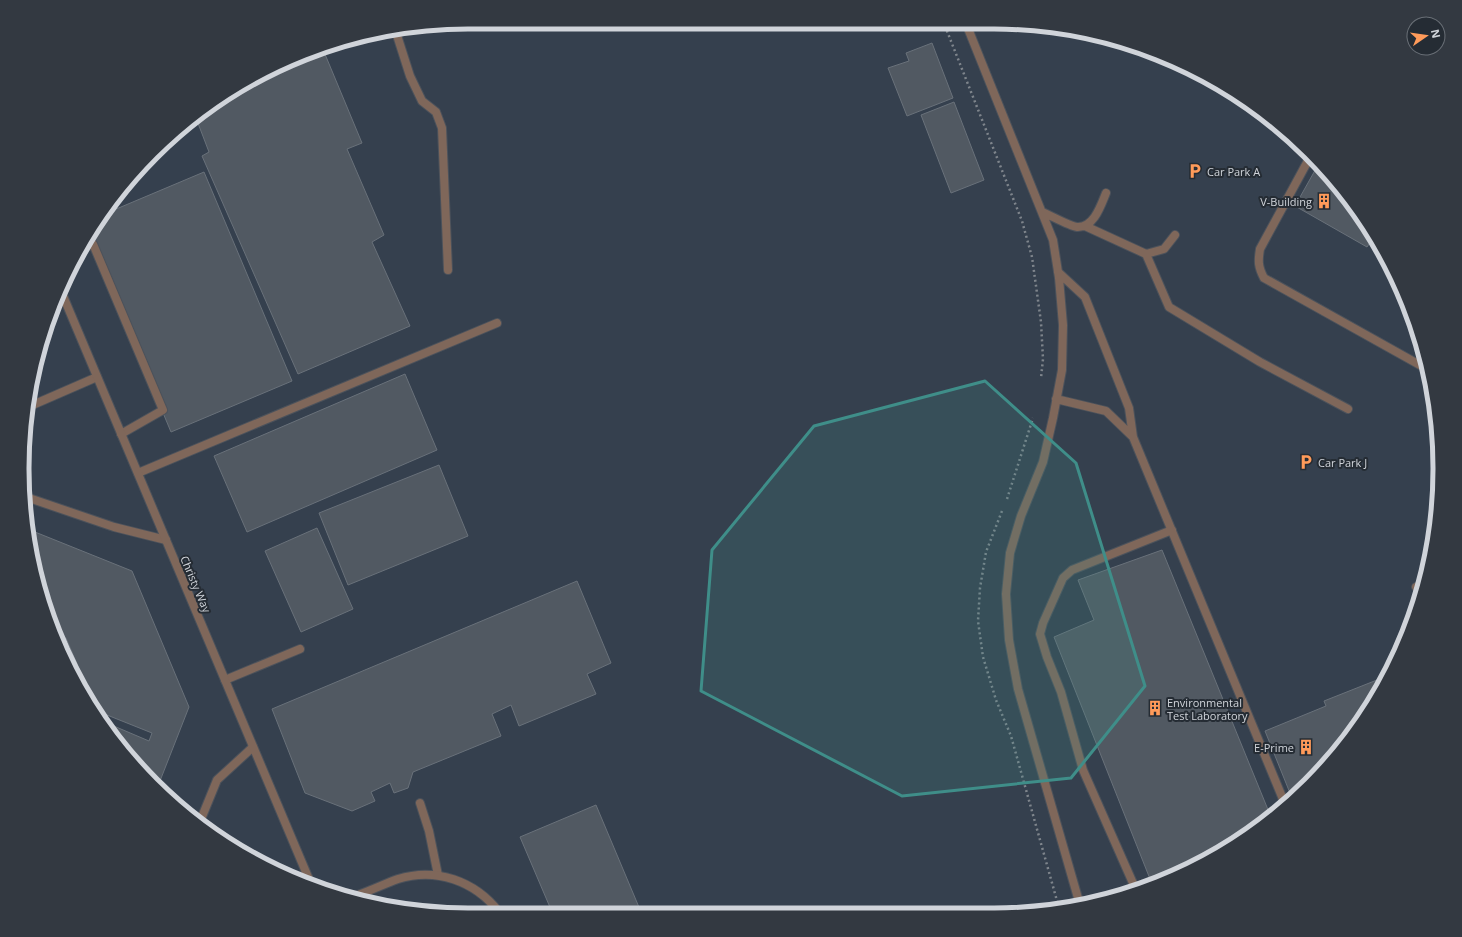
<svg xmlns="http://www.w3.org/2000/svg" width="1462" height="937" viewBox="0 0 1462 937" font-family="'Open Sans',sans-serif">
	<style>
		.built { fill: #35404e }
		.building { fill: #515962; stroke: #69717a }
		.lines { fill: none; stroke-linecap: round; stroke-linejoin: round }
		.service-casing { stroke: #4c525b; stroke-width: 10 }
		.minor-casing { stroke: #4c525b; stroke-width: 10 }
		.path { stroke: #7f858c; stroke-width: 2.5; stroke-dasharray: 2 3; stroke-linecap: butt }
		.service { stroke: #7f675a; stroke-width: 8 }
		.minor { stroke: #7f675a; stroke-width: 8 }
		.marked { fill: #3f8e89; fill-opacity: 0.2; stroke: #3f8e89; stroke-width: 3; stroke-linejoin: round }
		.labels { text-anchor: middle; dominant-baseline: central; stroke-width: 4; stroke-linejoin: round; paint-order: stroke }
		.poi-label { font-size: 11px; fill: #d0d4da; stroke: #252c34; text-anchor: start }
		.street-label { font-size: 11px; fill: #d0d4da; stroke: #252c34 }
		.rim { fill: none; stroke: #d0d4da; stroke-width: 5 }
	</style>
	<rect width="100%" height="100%" fill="#2f363f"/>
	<path class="built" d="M410 26H1052L1137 46 1191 68 1288 133 1348 197 1394 271 1425 353 1439 439 1436 527 1416 612 1380 692 1329 763 1265 823 1191 869 1109 900 1022 914 410 911 297 881 221 840 174 804 97 716 56 640 37 584 22 468 31 382 46 325 82 245 114 197 153 153 220 97 325 46Z"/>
	<path class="building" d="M932 43 953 98 907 116 888 68 909 61 906 53Z
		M322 47 362 143 347 149 384 235 372 242 410 326 298 374 202 156 209 152 196 118 220 97Z
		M954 102 984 180 951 193 921 115Z
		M1318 165 1348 197 1378 245 1371 241 1367 247 1295 206Z
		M204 172 292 381 171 432 89 235 102 215Z
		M405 374 437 450 247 532 214 456Z
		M439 465 468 536 348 585 319 513Z
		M317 528 353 609 301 632 265 551Z
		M30 530 132 571 189 707 158 786 102 721 149 741 152 733 97 711 66 638 54 633 37 584Z
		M1162 550 1271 817 1265 823 1191 869 1152 884 1054 637 1094 620 1078 580Z
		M577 581 611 663 587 674 596 694 519 726 511 705 492 714 501 736 413 772 408 788 394 793 390 783 371 792 375 801 352 811 305 793 272 709Z
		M1387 676 1380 692 1329 763 1292 798 1265 731 1326 706 1324 701Z
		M596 805 641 912H552L520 837Z"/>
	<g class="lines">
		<defs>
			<path id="service" d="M967 26 1053 240 1059 278 1063 325 1062 370 1053 418 1043 462 1021 516 1010 553 1006 594 1009 640 1018 689 1080 905
				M395 29 410 76 422 101 436 112 442 128 448 270
				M1310 157 1260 249C1258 261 1258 267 1264 278L1427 369
				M1042 212C1050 215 1069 226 1077 227 1094 228 1101 205 1106 193
				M1085 226 1146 254 1164 249 1175 235
				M81 248 93 244 163 410 121 434
				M1146 254 1169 307 1260 362 1348 409
				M1058 272 1085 297 1129 408 1133 437
				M1056 399 1106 411 1133 437 1285 804
				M28 407 97 377
				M138 473 497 323
				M26 497 114 527 166 540
				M1416 587 1423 584
				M225 680 300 649
				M420 803 429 831 438 875
				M199 824 217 780 253 747
				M1136 890 1083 770 1061 692 1047 657 1040 634 1043 623 1063 578 1072 570 1172 530"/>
			<path id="minor" d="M61 291 311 884
				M355 896C370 891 384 884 398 879 436 867 475 881 499 912"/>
		</defs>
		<use href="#service" class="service-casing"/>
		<use href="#minor" class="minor-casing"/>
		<path class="path" d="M945 26 1022 221 1032 257 1041 322 1043 359 1041 378
			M1007 499 1033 418
			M1002 511 986 552 980 588 978 621 983 657 996 700 1011 736 1059 908"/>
		<use href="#service" class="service"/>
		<use href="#minor" class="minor"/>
	</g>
	<path class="marked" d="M985 381 1076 463 1145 686 1071 778 902 796 701 691 712 550 814 426Z"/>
	<defs>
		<symbol id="parking-bare" viewBox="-9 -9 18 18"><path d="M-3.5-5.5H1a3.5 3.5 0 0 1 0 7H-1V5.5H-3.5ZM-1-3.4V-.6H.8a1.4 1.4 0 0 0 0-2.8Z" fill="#ff9b5a" stroke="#252c34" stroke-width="2.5" paint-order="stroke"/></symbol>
		<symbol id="building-bare" viewBox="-9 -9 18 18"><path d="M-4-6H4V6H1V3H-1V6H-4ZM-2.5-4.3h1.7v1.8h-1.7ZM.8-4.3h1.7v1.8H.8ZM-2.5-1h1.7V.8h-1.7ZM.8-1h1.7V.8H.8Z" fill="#ff9b5a" stroke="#252c34" stroke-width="2.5" paint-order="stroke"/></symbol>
	</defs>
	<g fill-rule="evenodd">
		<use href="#parking-bare" x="1184" y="160" width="22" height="22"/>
		<use href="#building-bare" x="1313" y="190" width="22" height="22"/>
		<use href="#parking-bare" x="1295" y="451" width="22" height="22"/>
		<use href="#building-bare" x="1144" y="697" width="22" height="22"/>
		<use href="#building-bare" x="1295" y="736" width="22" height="22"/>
	</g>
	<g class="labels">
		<g class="poi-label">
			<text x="1207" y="171">Car Park A</text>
			<text x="1312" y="201" text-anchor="end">V-Building</text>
			<text x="1318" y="462">Car Park J</text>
			<text x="1167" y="702">Environmental<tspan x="1167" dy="13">Test Laboratory</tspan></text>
			<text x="1294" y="747" text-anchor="end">E-Prime</text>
		</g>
		<g class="street-label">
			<text transform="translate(196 584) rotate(67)">Christy Way</text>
		</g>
	</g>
	<path d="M0 0H1462V937H0ZM468 29H994A439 439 0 0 1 1433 468V469A439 439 0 0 1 994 908H468A439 439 0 0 1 29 469V468A439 439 0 0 1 468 29Z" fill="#333941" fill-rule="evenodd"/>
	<path class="rim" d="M468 29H994A439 439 0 0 1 1433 468V469A439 439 0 0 1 994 908H468A439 439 0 0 1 29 469V468A439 439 0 0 1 468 29Z"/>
	<g transform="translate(1426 36) rotate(77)"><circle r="19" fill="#252c34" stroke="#696f76"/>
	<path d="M0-3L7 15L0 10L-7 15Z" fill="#ff9b5a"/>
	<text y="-6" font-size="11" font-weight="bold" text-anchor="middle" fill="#d0d4da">N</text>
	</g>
</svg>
